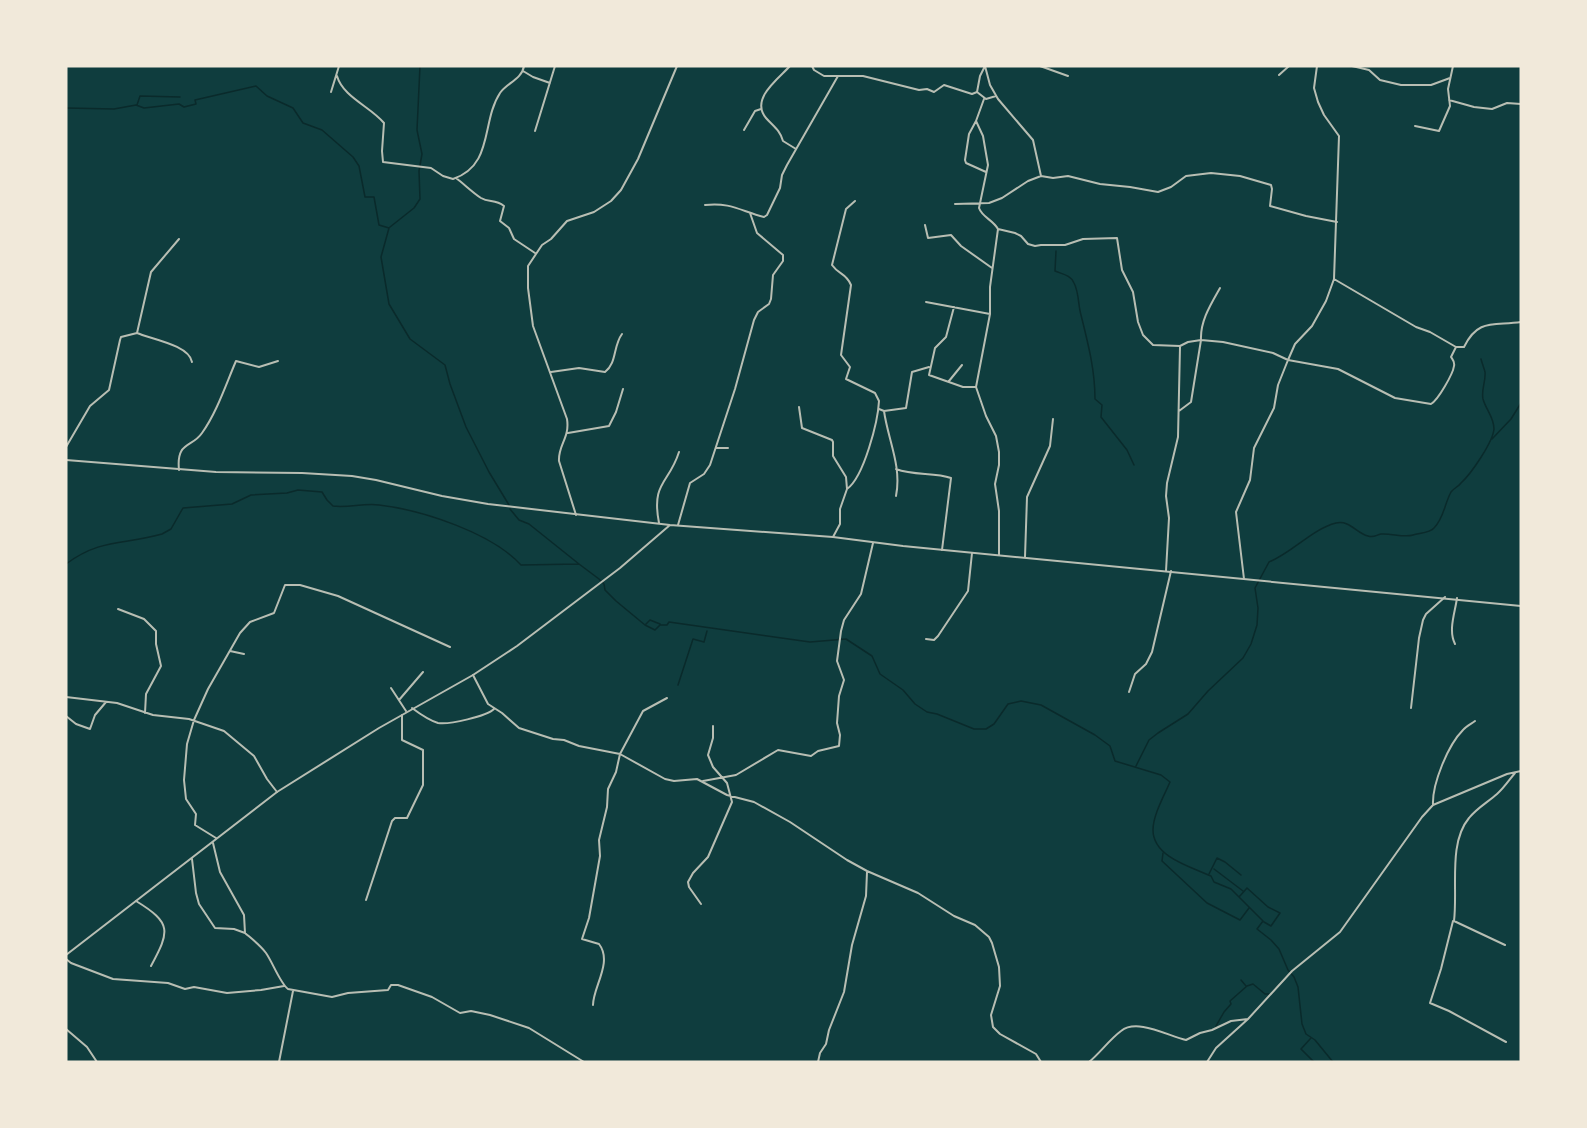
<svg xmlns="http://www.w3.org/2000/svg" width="1587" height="1128" viewBox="0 0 1587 1128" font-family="'PT Sans Narrow',sans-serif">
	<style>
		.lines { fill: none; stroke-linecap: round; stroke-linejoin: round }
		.stream { stroke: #0a2a2b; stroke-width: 1.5 }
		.minor { stroke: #b8beb3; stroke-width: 2 }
		.tertiary { stroke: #b8beb3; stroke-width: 2 }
	</style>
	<rect width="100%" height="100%" fill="#0f3d3e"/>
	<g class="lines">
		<path class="stream" d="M137 105 140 96 180 97
			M66 108 114 109 136 105 144 108 179 104 184 107 196 104 195 100 256 86 267 96 293 108 303 123 322 130 353 157 359 166 365 197H374L379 225 389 228 381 257 389 304 410 339 445 365 450 384 466 427 489 472 509 505
			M390 227 414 208 420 199 419 171 422 154 417 130 420 66
			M1056 251 1055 271C1062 274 1071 275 1074 283 1079 292 1078 305 1081 315 1088 343 1095 370 1095 399L1102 405 1101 417 1127 450 1134 465
			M1492 439 1511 419 1521 403
			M510 509 519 520 529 524 579 564
			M66 564C101 538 124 545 162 534L171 529 183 508 232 504 251 495 287 493 298 490 322 492 327 500 333 506C348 508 364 503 379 505 422 510 492 533 521 565L579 564 599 579 604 584 605 590 616 601 645 625 655 630 660 625H667L669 622 810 642 846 639 872 656 880 674 903 690 915 704 927 712 937 714 974 729H986L994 724 1008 704 1021 701 1041 705 1095 735 1110 746 1115 761 1161 775 1170 782C1164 796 1153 815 1153 830 1153 857 1191 867 1211 876L1214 882 1231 889 1263 921 1257 929 1271 940 1279 949 1288 970 1294 977 1298 987 1302 1024 1306 1034 1315 1040 1333 1062
			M646 624 650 620 660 624
			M678 685 693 639 704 642 707 631
			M1136 766 1149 740 1158 733 1188 714 1208 691 1243 658 1251 644 1257 625 1258 608 1255 588 1269 562C1292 553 1312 529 1336 523 1350 520 1356 533 1368 536 1374 538 1376 535 1381 534 1391 533 1404 538 1413 535 1419 533 1430 533 1434 528 1444 518 1444 505 1451 492 1454 488 1458 487 1461 483 1471 474 1493 442 1494 429 1494 417 1486 410 1483 399 1481 390 1486 381 1485 372 1484 368 1482 363 1481 359
			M1163 853 1162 861 1207 903 1240 920 1249 908
			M1214 869 1243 891
			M1209 874 1217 858 1225 862 1241 875
			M1239 897 1247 888 1268 907 1280 913 1271 926 1264 922
			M1241 980 1246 986
			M1216 1026 1224 1012 1231 1004 1230 1001 1247 986 1253 984 1265 994H1269
			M1311 1038 1301 1049 1314 1062"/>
		<path class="minor" d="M790 66C778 79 750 99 766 118 773 126 780 130 783 141L796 149
			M812 66 814 70 824 76H863L919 90 927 89 934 92 944 85 972 94 977 92
			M985 66 990 85 998 99 1033 140 1041 176
			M985 66 980 76 977 92 986 99 996 96
			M1031 66H1033
			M1040 66 1068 76
			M1352 66 1369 70 1380 80 1401 85H1431L1450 78
			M523 71 533 77 550 83
			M1279 75 1289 66
			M337 76C343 97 371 107 384 123L382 151 383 162 431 168 443 176 453 179C494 165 481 122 500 93 507 83 522 79 524 66
			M331 92 339 66
			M984 99 976 121 983 136 988 165 979 208C982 217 993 220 998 229L990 287V314L976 387 986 416 996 436 999 452V465L995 484 999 511V555
			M1449 100 1474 107 1492 109 1507 103 1521 104
			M976 121 969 134 965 160 966 163 986 172
			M1415 126 1439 131 1450 106 1448 89 1453 66
			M744 130 755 111 761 109
			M535 131 555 66
			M456 178C464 184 472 192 481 198 489 203 495 199 504 206L500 221 509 228 514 239 535 253
			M955 204 989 203 1002 198 1028 181 1041 176 1053 178 1068 176 1100 184 1130 187 1158 192 1171 187 1186 176 1211 173 1240 176 1271 185 1272 189 1270 206 1306 216 1337 222
			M705 205C730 202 741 211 764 217L767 215 780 188 782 175 787 165 838 76
			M925 225 928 238 951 235 961 246 992 268
			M998 229 1015 233 1021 236 1028 244 1035 246 1041 245H1065L1083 239 1117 238 1122 270 1133 292 1138 322 1143 335 1153 345 1180 346 1188 342 1201 340C1200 321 1211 304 1220 288
			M1334 279 1416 327 1430 332 1456 347H1464C1478 318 1494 326 1521 322
			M926 302 990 314
			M954 307 946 337 935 348 929 375 963 387H975
			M137 333C151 339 189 345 192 362
			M551 372 579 368 605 372C617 363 613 346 622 334
			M949 381 962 365
			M799 407 802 428 832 440 833 442V456L846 477 847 489 840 509V524L833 537
			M879 409 884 411 906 408 912 372 929 367
			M884 411C888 440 902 466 896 496
			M1179 411 1191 402 1201 340 1223 342 1273 353 1288 360 1338 369 1395 398 1431 404C1438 400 1453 374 1454 366 1455 362 1453 360 1451 357L1456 347
			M568 433 609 426 616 412 623 389
			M66 447 90 406 109 390 120 340 121 337 137 333 151 272 179 239
			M716 448H728
			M896 469C914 476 934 472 951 478L942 550
			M179 470C176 441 192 448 202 433 217 412 226 384 236 361L259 367 278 361
			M847 489C864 477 878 421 879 401L875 393 846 379 850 367 841 355 851 285C846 273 839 275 832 265L846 209 855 201
			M576 515 559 461C558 445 570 438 567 419L533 326 528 288V266L542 245 551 239 567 221 594 212 611 201 621 190 638 159 677 66
			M659 523C651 482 669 484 679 452
			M678 525 690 483 704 474 710 465 735 389 754 320 758 312 769 304 771 299 773 275 783 261V255L757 233 750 213
			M1025 557 1027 497 1050 446 1053 419
			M1166 571 1169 518 1166 496 1167 483 1178 437 1180 347
			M1244 579 1236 512 1250 480 1254 448 1274 408 1278 385 1288 360 1295 344 1312 326 1326 301 1334 279 1339 136 1324 115 1318 102 1314 88 1317 66
			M118 609 144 619 156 631V644L161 666 146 694 145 713
			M926 639 934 640 938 636 968 591 972 553
			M1455 644C1448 630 1455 613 1457 598
			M230 651 244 654
			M473 675 488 704 502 713 519 728 553 739 564 740 579 746 620 754 665 779 674 781 697 779 727 795 754 802 790 822 847 860 867 871 918 893 954 916 975 925 989 937 992 943 999 967 1000 986 991 1015 993 1027 1000 1034 1036 1054 1041 1062
			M391 688 406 711
			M1129 692 1135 674 1146 664 1152 652 1171 571
			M66 697 117 703 153 715 189 719 224 731 254 756 267 779 277 792
			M399 700 423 672
			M412 708C420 714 428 720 438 723 449 725 487 716 494 709
			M1411 708 1419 638 1423 620 1426 614 1445 597
			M66 716 76 724 90 729 95 715 106 702
			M703 781 736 775 778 750 811 756 818 751 839 746 840 735 837 723 839 696 844 680 837 661 841 631 844 620 861 594 873 543
			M1433 805C1432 784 1448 745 1463 730 1466 726 1471 724 1475 721
			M216 838 195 825 196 814 186 799 184 780 187 744 194 720 208 689 240 633 250 622 274 613 285 585H300L338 596 450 647
			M213 843 220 872 244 915 245 933C252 939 260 945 266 953 273 963 280 983 288 989L332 997 348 993 388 990 391 985H398L432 997 460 1013 471 1011 490 1015 529 1028 584 1062
			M192 859 196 893 199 904 215 928 234 929 245 933
			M366 900 392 821 395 818H407L423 785V750L402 740V715
			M136 901C172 923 170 931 151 966
			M701 904 689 887 688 882 693 873 708 857 732 802 727 783 713 767 708 755 713 738V726
			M1453 921 1441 969 1430 1003 1449 1011 1506 1042
			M1505 945 1454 921C1458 889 1448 843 1469 818 1477 808 1488 802 1497 794 1504 788 1509 780 1515 773
			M66 959 71 963 113 979 168 983 185 989 194 987 227 993 261 990 284 986
			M593 1005C593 987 613 962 599 944L582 939 589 918 600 856 599 840 607 807 608 789 616 772 620 754 643 711 667 698
			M66 1029 87 1047 97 1062
			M279 1062 293 991
			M818 1062 820 1053 826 1044 829 1030 844 992 852 945 866 896 867 872
			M1089 1062C1100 1053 1109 1040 1121 1031 1137 1018 1168 1036 1186 1040L1200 1033 1212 1030 1231 1021 1248 1019 1292 971 1340 932 1422 817 1433 805 1507 774 1521 771
			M1207 1062 1216 1048 1248 1019"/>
		<path class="tertiary" d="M66 460 216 472 302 473 352 476 376 480 442 496 488 504 670 525 833 537 903 546 1521 606
			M66 955 277 792 379 728 473 675 517 646 620 568 670 525"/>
	</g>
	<rect width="1587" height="1128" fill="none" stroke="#f1e9da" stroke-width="135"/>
</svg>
